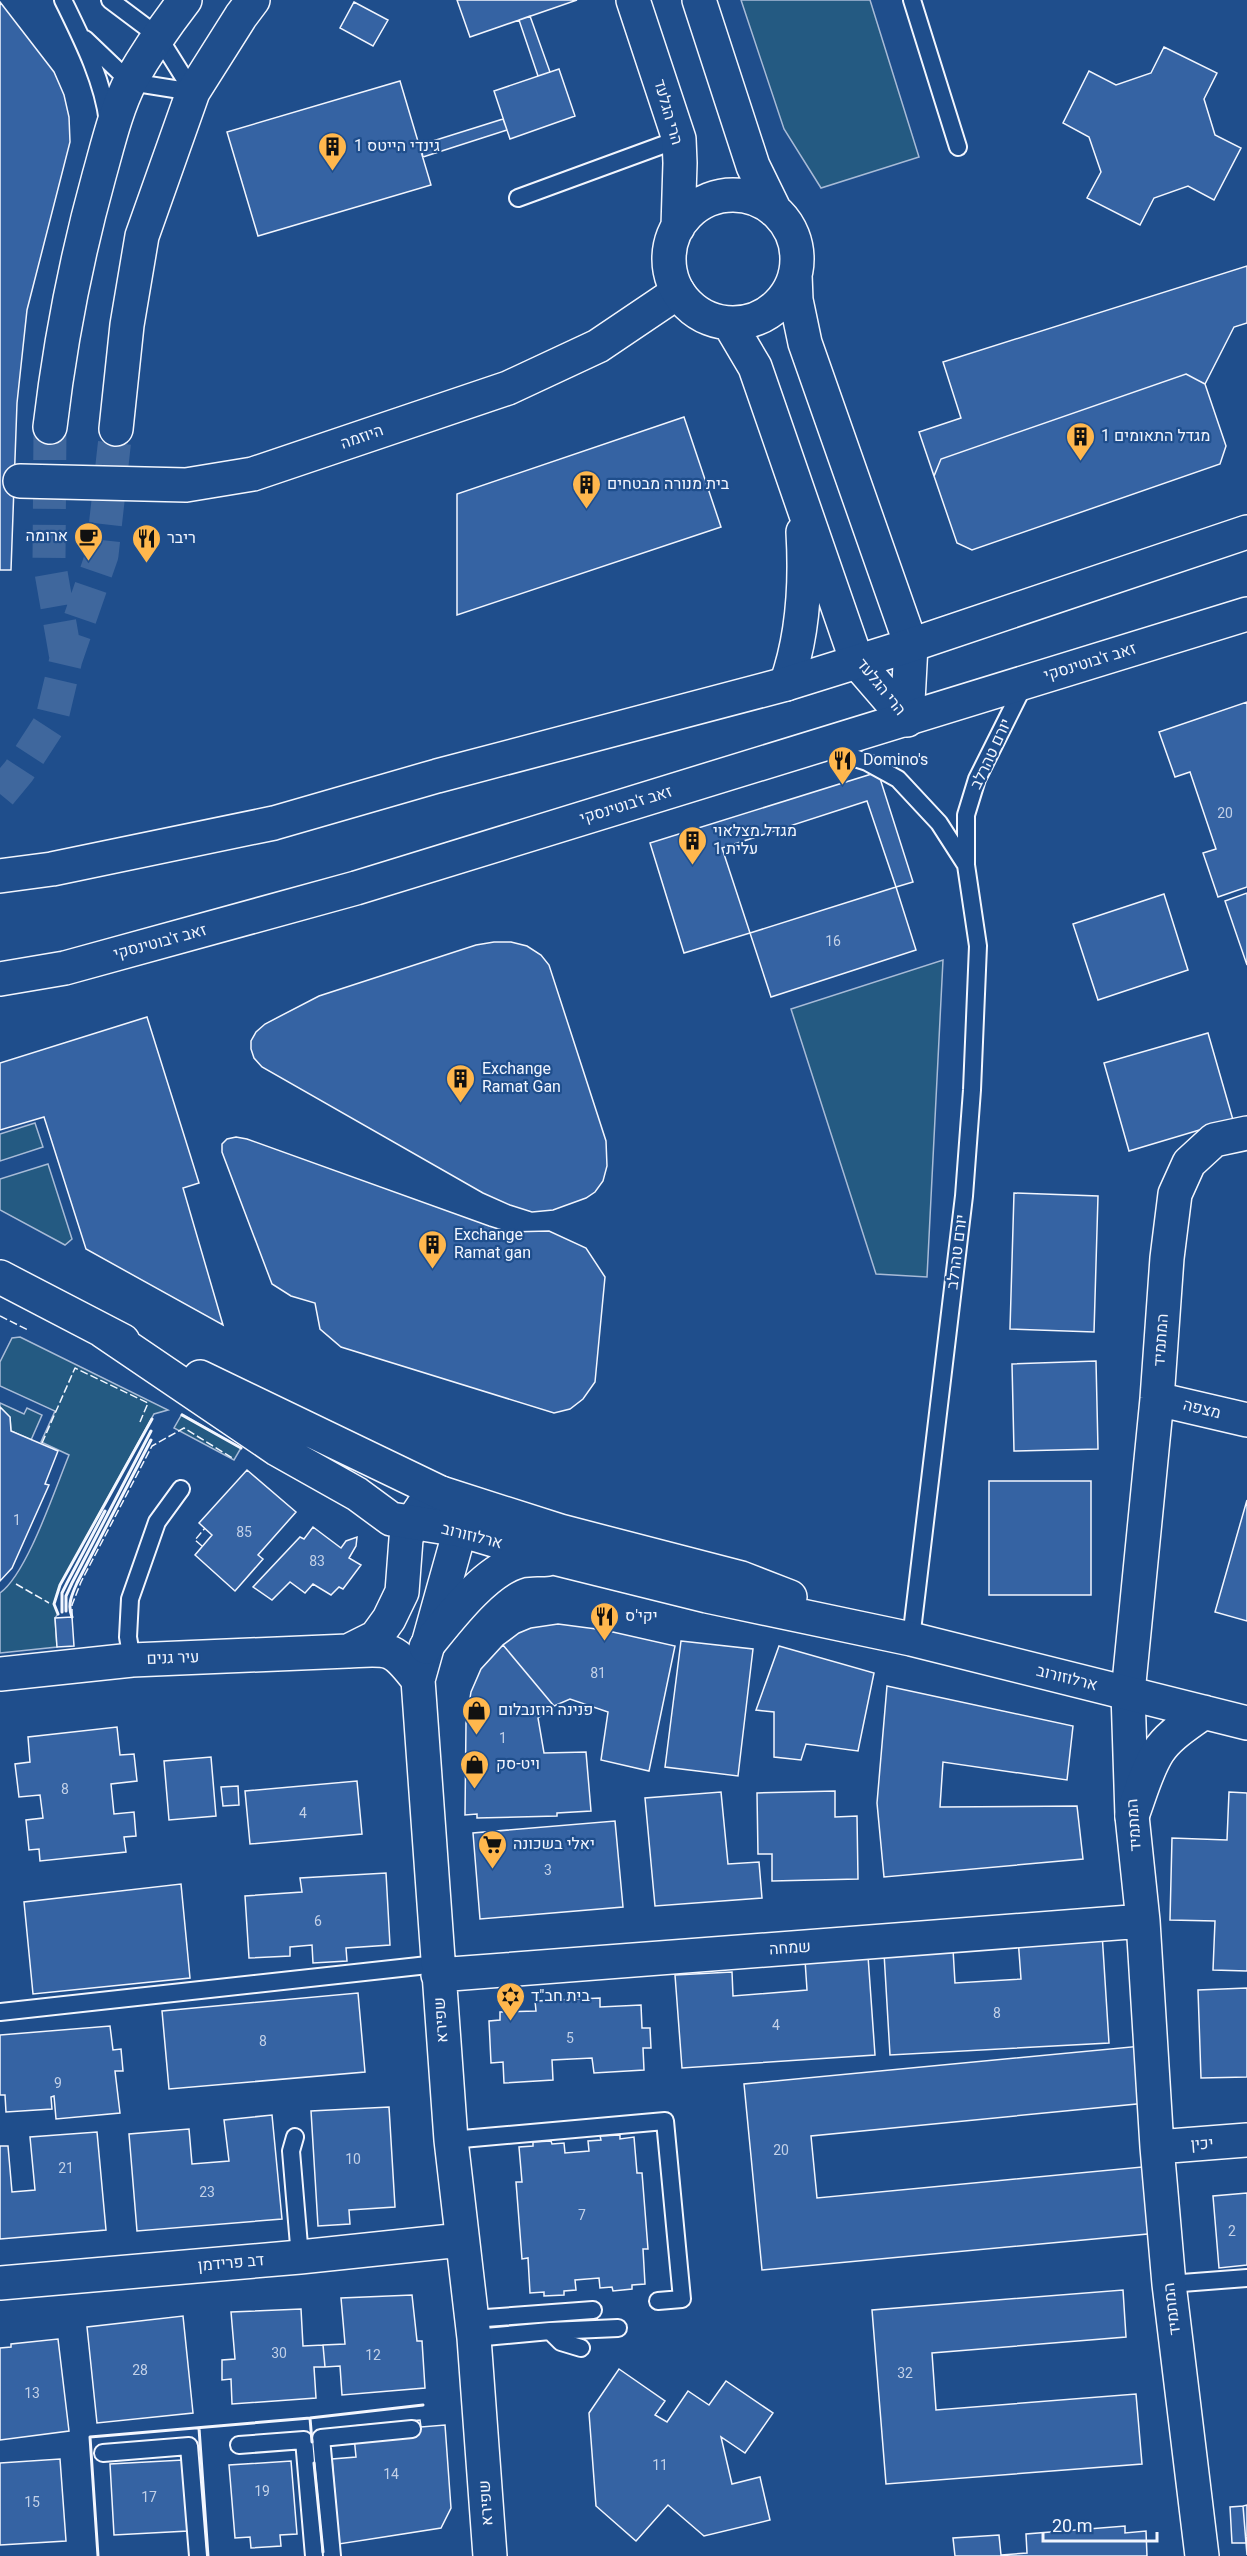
<svg xmlns="http://www.w3.org/2000/svg" width="1247" height="2556" viewBox="0 0 1247 2556" font-family="Georgia,Heebo,serif">
	<style>
		.green { fill: #245a82; stroke: #a8bbd7; stroke-width: 1.5 }
		.building { fill: #3563a3; stroke: #f2f6ff; stroke-width: 1.5 }
		.lines { fill: none; stroke-linecap: round; stroke-linejoin: round }
		.secondary-tunnel { stroke: #3f679d; stroke-width: 33; stroke-dasharray: 33 16; stroke-linecap: butt }
		.lane-casing { stroke: #f2f6ff; stroke-width: 20 }
		.street-casing { stroke: #f2f6ff; stroke-width: 36 }
		.secondary-casing { stroke: #f2f6ff; stroke-width: 36 }
		.primary-casing { stroke: #f2f6ff; stroke-width: 36 }
		.lane { stroke: #1f4e8c; stroke-width: 16 }
		.street { stroke: #1f4e8c; stroke-width: 33 }
		.secondary { stroke: #1f4e8c; stroke-width: 33 }
		.primary { stroke: #1f4e8c; stroke-width: 33 }
		.fence { stroke: #f2f6ff; stroke-width: 1.5; stroke-dasharray: 8 3; stroke-linecap: butt }
		.wall { stroke: #f2f6ff; stroke-width: 3 }
		.labels { text-anchor: middle; dominant-baseline: central; stroke-width: 4.5; stroke-linejoin: round; paint-order: stroke }
		.number-label { font-size: 14px; fill: #c3d1e8 }
		.street-label { font-size: 16px; fill: #f2f6ff; stroke: #1f4e8c }
		.poi-label { font-size: 16px; fill: #f2f6ff; stroke: #1f4e8c; text-anchor: start }
	</style>
	<rect width="100%" height="100%" fill="#1f4e8c"/>
	<path class="green" d="M741 0H870L919 157 821 188 784 129Z
		M943 960 927 1277 876 1274 791 1009Z
		M35 1123 43 1147 0 1161V1134Z
		M48 1164 72 1239 65 1245 0 1210V1179Z
		M20 1337 168 1410 154 1414 60 1585 54 1604 58 1614 55 1618 57 1647 0 1653V1593C27 1574 55 1489 69 1455L41 1442 55 1411 0 1386V1362L12 1338Z
		M0 1403 24 1414 27 1408 42 1415 31 1440 11 1431 10 1417 0 1407Z
		M182 1414 241 1448 234 1460 174 1428Z"/>
	<path class="building" d="M457 0H577L470 37Z
		M0 2 54 72 64 95 69 117 70 142 27 310 17 403 11 570H0Z
		M354 2 388 20 373 46 340 28Z
		M530 16 550 72 538 76 519 20Z
		M1164 47 1217 73 1204 99 1215 135 1241 148 1214 200 1188 186 1154 198 1140 225 1087 198 1101 172 1089 137 1063 123 1089 71 1116 85 1151 73Z
		M559 69 575 116 510 139 494 91Z
		M400 81 431 185 258 236 227 132Z
		M503 119 507 130 423 157 420 145Z
		M1247 266V323L1234 327 1205 384 1186 374 941 459 934 476 919 432 961 418 943 362Z
		M1186 374 1205 384 1226 446 1220 464 972 550 957 543 934 476 941 459Z
		M684 417 721 527 457 615V494Z
		M1247 702V887L1218 897 1203 853 1216 849 1190 772 1175 777 1159 732Z
		M878 772 913 882 896 887 867 801 722 848 750 933 684 953 650 843Z
		M896 887 916 950 771 997 750 933Z
		M1247 893V965L1225 901Z
		M1164 894 1188 970 1098 1000 1073 924Z
		M494 942H511L527 946 541 955 549 965 606 1141 607 1166 603 1181 595 1192 586 1198 553 1210 532 1212 510 1205 483 1193 262 1067 254 1058 251 1049V1041L256 1032 265 1024 319 996 476 945Z
		M147 1017 199 1183 183 1188 223 1325 86 1249 44 1117 0 1130V1063Z
		M1208 1033 1233 1120 1129 1151 1104 1063Z
		M236 1137 247 1139 489 1226 508 1232 549 1231 586 1248 605 1277 595 1382 583 1399 570 1409 554 1413 341 1347 320 1329 315 1303 291 1296 272 1284 222 1152V1144L227 1139Z
		M1014 1193 1098 1196 1094 1332 1010 1329Z
		M1096 1361 1098 1449 1014 1451 1012 1364Z
		M0 1407 10 1417 11 1431 58 1451 45 1484 49 1485 12 1568 0 1581Z
		M247 1470 296 1512 258 1555 263 1559 235 1591 195 1555 212 1535 199 1523Z
		M989 1481H1091V1595H989Z
		M1247 1500V1621L1215 1612Z
		M313 1527 341 1548 346 1541 357 1537 356 1546 349 1558 361 1565 343 1589 339 1587 331 1595 313 1584 305 1593 290 1582 272 1600 253 1587 300 1537 304 1539Z
		M72 1617 74 1646 57 1647 55 1618Z
		M558 1624 604 1630 675 1646 649 1771 601 1760 608 1712 570 1699 554 1706 503 1645 519 1633 531 1628Z
		M681 1641 753 1649 738 1776 665 1767Z
		M503 1645 554 1706 538 1718 544 1753 586 1752 591 1811 557 1813V1816L477 1818V1814L465 1815 466 1723 471 1692 481 1669Z
		M779 1646 874 1673 858 1751 806 1744 801 1760 774 1757V1712L756 1710Z
		M887 1686 1073 1726 1067 1780 943 1762 940 1807 1077 1806 1083 1859 884 1877 877 1803Z
		M117 1727 120 1755 134 1754 137 1781 111 1784 114 1814 134 1812 136 1836 124 1837 126 1852 40 1861 39 1849 29 1850 26 1820 43 1818 40 1795 19 1797 15 1764 30 1762 28 1737Z
		M211 1757 216 1816 169 1820 164 1761Z
		M357 1781 362 1834 250 1844 245 1791Z
		M238 1786 239 1805 223 1806 221 1787Z
		M835 1791V1817L857 1816 858 1879 772 1881V1854H758L757 1793Z
		M721 1792 728 1864 759 1862 762 1898 655 1906 645 1798Z
		M1229 1792 1247 1793V1971L1213 1970 1215 1921 1170 1920 1172 1838 1227 1840Z
		M615 1821 623 1907 480 1919 473 1833Z
		M386 1873 390 1945 346 1948 347 1961 313 1963 312 1945 290 1947V1956L249 1958 245 1896 302 1892 300 1878Z
		M181 1884 190 1978 33 1994 24 1902Z
		M1102 1933 1109 2043 890 2055 884 1953 953 1949 955 1983 1021 1979 1018 1938Z
		M868 1956 875 2055 682 2068 675 1975 732 1972 733 1996 807 1990 805 1960Z
		M1247 1988V2077L1201 2078 1198 1990Z
		M358 1993 365 2072 169 2089 162 2011Z
		M600 1998V2007L641 2005 642 2028H650L651 2048H643L644 2070 594 2073 592 2058 552 2060 553 2080 504 2083 503 2062 491 2063 489 2021 500 2020V2012L536 2011 535 2001Z
		M110 2026 113 2050 121 2049 123 2071H115L120 2113 56 2119 54 2096 51 2097 52 2109 6 2112 5 2095H0V2035Z
		M1152 2045 1157 2102 811 2136 817 2198 1163 2165 1169 2232 762 2270 744 2084Z
		M389 2107 395 2207 349 2210 350 2224 318 2226 311 2111Z
		M272 2115 282 2219 137 2231 129 2134 189 2129 192 2164 229 2161 224 2120Z
		M97 2132 106 2230 0 2239V2146H8L12 2192 35 2190 30 2137Z
		M620 2135V2139L634 2137 637 2173H642L648 2249H643L645 2284 632 2285V2289L613 2291 612 2287 600 2288 599 2278 575 2280 576 2290 564 2291V2295L544 2296V2292L530 2293 528 2258 522 2259 516 2182H522L519 2147 533 2146V2142L551 2141 552 2144 564 2143 565 2153 589 2151 588 2141 601 2140 600 2136Z
		M1247 2193V2265L1219 2268 1213 2196Z
		M1123 2290 1126 2337 932 2353 936 2410 1136 2394 1142 2464 886 2484 872 2310Z
		M412 2295 417 2341H422L425 2388 342 2395 340 2366 325 2367 323 2345 345 2344 341 2298Z
		M301 2309 303 2346 323 2345 325 2367H314L316 2398 232 2404 231 2379 222 2380V2360L235 2359 231 2312Z
		M183 2316 193 2413 97 2423 87 2327Z
		M58 2339 69 2431 0 2440V2348L11 2347V2344Z
		M619 2369 665 2401 655 2415 667 2422 688 2391 709 2405 726 2381 773 2413 745 2453 721 2437 732 2484 760 2477 770 2520 704 2536 668 2505 636 2541 596 2506 589 2413Z
		M420 2420 421 2427 445 2425 451 2508 441 2528 339 2544 332 2459 356 2457 353 2426Z
		M60 2459 66 2541 0 2545V2463Z
		M183 2460 188 2531 114 2535 110 2464Z
		M291 2461 297 2534 280 2535 281 2546 251 2548 250 2537 235 2538 229 2465Z
		M1247 2505V2555L1243 2506Z
		M1243 2506 1246 2543H1232L1230 2507Z
		M1125 2526V2533L1146 2531 1147 2556H955L953 2538 999 2535 1001 2555 1027 2553 1026 2534Z"/>
	<g class="lines">
		<path class="secondary-tunnel" d="M50 427 49 561 66 658
			M0 794 19 771 51 722 66 659 102 555 116 429"/>
		<defs>
			<path id="lane" d="M63 0C82 39 103 80 108 122
				M110 0 158 36 193 92
				M912 0 958 147
				M85 39 130 82 193 92
				M518 198 679 139
				M823 748 867 762 898 779 939 823 966 865
				M911 1639 964 1196 972 1090 978 946 966 865V815L977 779 1025 683
				M132 1660 128 1637 130 1599 157 1522 181 1489
				M0 2012 437 1964
				M295 2137 291 2151 300 2257
				M451 2140 665 2121 682 2299 658 2301
				M1169 2284 1247 2278
				M472 2319 593 2310
				M550 2331 561 2342 581 2348
				M474 2338 550 2331 618 2328
				M239 2445 304 2440 314 2556
				M103 2453 189 2446 198 2556
				M332 2556 321 2438 412 2429"/>
			<path id="street" d="M20 481 186 485 253 474 508 388 598 346 678 292
				M1157 1399 1247 1420
				M349 1651C390 1649 392 1646 418 1680
				M0 1674 132 1660 348 1651 376 1637 389 1619 402 1592 406 1539 411 1524 423 1506 441 1493 453 1512 460 1530 418 1680 451 2140 474 2338 490 2556
				M438 1975 1143 1921
				M1157 2147 1247 2140
				M0 2283 300 2257 461 2240
				M1202 2556 1169 2284 1157 2147 1143 1921 1132 1816 1128 1693 1157 1399 1167 1258 1175 1194 1189 1163 1214 1140 1247 1133"/>
			<path id="secondary" d="M633 0 679 139 680 163 678 227
				M699 0 753 166 775 211
				M669 259a64 64 0 1 1 128 0a64 64 0 1 1-128 0Z
				M795 275 796 300 805 343 911 645 907 720
				M729 323 755 367 857 662 907 720
				M50 427C60 342 76 259 99 176 108 144 116 109 131 80 147 52 165 26 185 0
				M116 429 127 325 142 236 193 92 241 16 253 0
				M786 684C803 637 806 582 803 532
				M0 1277 123 1341
				M103 1331 277 1449 357 1494 391 1519 460 1530 554 1558 707 1596 911 1639 1247 1723
				M200 1377 441 1493 560 1531 741 1578 790 1597
				M426 1647C448 1620 485 1570 520 1561 529 1559 539 1560 548 1559
				M1132 1816C1140 1795 1146 1771 1158 1752 1169 1735 1188 1724 1204 1712"/>
			<path id="primary" d="M0 876 52 869 274 823 437 776 786 684 911 645 1247 532
				M0 979 65 968 356 888 1247 614"/>
		</defs>
		<use href="#lane" class="lane-casing"/>
		<use href="#street" class="street-casing"/>
		<use href="#secondary" class="secondary-casing"/>
		<use href="#primary" class="primary-casing"/>
		<use href="#lane" class="lane"/>
		<use href="#street" class="street"/>
		<use href="#secondary" class="secondary"/>
		<use href="#primary" class="primary"/>
		<path class="fence" d="M0 1316 28 1330
			M42 1443 75 1368 148 1403 140 1422
			M202 1546 195 1540 205 1528
			M16 1584 49 1603
			M72 1617V1605L81 1582 152 1446 184 1428 234 1459"/>
		<path class="wall" d="M182 1415 241 1448
			M66 1611V1596L72 1583 151 1431
			M62 1612V1593L67 1583 105 1511
			M58 1614 54 1604 60 1585 152 1419
			M72 1617C67 1605 72 1594 77 1583L151 1440
			M310 2418 312 2442
			M199 2428 208 2556
			M314 2463 323 2552
			M98 2556 90 2437 310 2418 423 2405"/>
	</g>
	<defs>
		<symbol id="building-pin" viewBox="-11 -11 22 30"><path d="M0 17L-7.5 6A9.5 9.5 0 1 1 7.5 6Z" fill="#ffb74d" stroke="#1f4e8c"/><path d="M-4-6H4V6H1V3H-1V6H-4ZM-2.5-4.3h1.7v1.8h-1.7ZM.8-4.3h1.7v1.8H.8ZM-2.5-1h1.7V.8h-1.7ZM.8-1h1.7V.8H.8Z" fill="#111"/></symbol>
		<symbol id="cafe-pin" viewBox="-11 -11 22 30"><path d="M0 17L-7.5 6A9.5 9.5 0 1 1 7.5 6Z" fill="#ffb74d" stroke="#1f4e8c"/><path d="M-5.5-4.5H6V0H3Q3 3.5 0 3.5H-2.5Q-5.5 3.5-5.5 0ZM3-3.2v2h1.7v-2ZM-6 4.5H4V6H-6Z" fill="#111"/></symbol>
		<symbol id="restaurant-pin" viewBox="-11 -11 22 30"><path d="M0 17L-7.5 6A9.5 9.5 0 1 1 7.5 6Z" fill="#ffb74d" stroke="#1f4e8c"/><path d="M-5-6h1v4h1v-4h1v4h1v-4h1v5L-1.5 .5V6h-2V.5L-5-1ZM5-6V6H3V1.5H1.5Q1.5-4 5-6Z" fill="#111"/></symbol>
		<symbol id="shop-pin" viewBox="-11 -11 22 30"><path d="M0 17L-7.5 6A9.5 9.5 0 1 1 7.5 6Z" fill="#ffb74d" stroke="#1f4e8c"/><path d="M-5-2.5h2.3a2.7 3.5 0 0 1 5.4 0H5L5.5 6h-11ZM-1.5-2.5h3a1.5 2.3 0 0 0-3 0Z" fill="#111"/></symbol>
		<symbol id="supermarket-pin" viewBox="-11 -11 22 30"><path d="M0 17L-7.5 6A9.5 9.5 0 1 1 7.5 6Z" fill="#ffb74d" stroke="#1f4e8c"/><path d="M-6-5.5h2.5l.6 2H6L4.5 2H-2.5L-4.4-4H-6ZM-1.5 3.2a1.3 1.3 0 1 0 .1 0ZM3 3.2a1.3 1.3 0 1 0 .1 0Z" fill="#111"/></symbol>
		<symbol id="synagogue-pin" viewBox="-11 -11 22 30"><path d="M0 17L-7.5 6A9.5 9.5 0 1 1 7.5 6Z" fill="#ffb74d" stroke="#1f4e8c"/><path d="M0-6.5L5.6 3.2H-5.6ZM0 6.5L5.6-3.2H-5.6Z" fill="#111"/></symbol>
	</defs>
	<g fill-rule="evenodd">
		<use href="#building-pin" x="316" y="130" width="33" height="45"/>
		<use href="#building-pin" x="1064" y="420" width="33" height="45"/>
		<use href="#building-pin" x="570" y="468" width="33" height="45"/>
		<use href="#cafe-pin" x="72" y="520" width="33" height="45"/>
		<use href="#restaurant-pin" x="130" y="522" width="33" height="45"/>
		<use href="#restaurant-pin" x="826" y="744" width="33" height="45"/>
		<use href="#building-pin" x="676" y="824" width="33" height="45"/>
		<use href="#building-pin" x="444" y="1062" width="33" height="45"/>
		<use href="#building-pin" x="416" y="1228" width="33" height="45"/>
		<use href="#restaurant-pin" x="588" y="1600" width="33" height="45"/>
		<use href="#shop-pin" x="460" y="1694" width="33" height="45"/>
		<use href="#shop-pin" x="458" y="1748" width="33" height="45"/>
		<use href="#supermarket-pin" x="476" y="1828" width="33" height="45"/>
		<use href="#synagogue-pin" x="494" y="1980" width="33" height="45"/>
	</g>
	<g class="labels">
		<g class="number-label">
			<text x="1225" y="813">20</text>
			<text x="833" y="941">16</text>
			<text x="17" y="1520">1</text>
			<text x="244" y="1532">85</text>
			<text x="317" y="1561">83</text>
			<text x="598" y="1673">81</text>
			<text x="503" y="1738">1</text>
			<text x="65" y="1789">8</text>
			<text x="303" y="1813">4</text>
			<text x="548" y="1870">3</text>
			<text x="318" y="1921">6</text>
			<text x="997" y="2013">8</text>
			<text x="776" y="2025">4</text>
			<text x="570" y="2038">5</text>
			<text x="263" y="2041">8</text>
			<text x="58" y="2083">9</text>
			<text x="781" y="2150">20</text>
			<text x="353" y="2159">10</text>
			<text x="66" y="2168">21</text>
			<text x="207" y="2192">23</text>
			<text x="582" y="2215">7</text>
			<text x="1232" y="2231">2</text>
			<text x="279" y="2353">30</text>
			<text x="373" y="2355">12</text>
			<text x="140" y="2370">28</text>
			<text x="905" y="2373">32</text>
			<text x="32" y="2393">13</text>
			<text x="660" y="2465">11</text>
			<text x="391" y="2474">14</text>
			<text x="262" y="2491">19</text>
			<text x="149" y="2497">17</text>
			<text x="32" y="2502">15</text>
		</g>
		<g class="street-label">
			<text transform="translate(668 112) rotate(74)">הרי הגלעד</text>
			<text transform="translate(362 437) rotate(-19)">היוזמה</text>
			<text transform="translate(1090 662) rotate(-17)">זאב ז'בוטינסקי</text>
			<text transform="translate(881 687) rotate(51)">הרי הגלעד</text>
			<text transform="translate(991 754) rotate(-65)">יורם טהרלב</text>
			<text transform="translate(626 805) rotate(-17)">זאב ז'בוטינסקי</text>
			<text transform="translate(160 942) rotate(-15)">זאב ז'בוטינסקי</text>
			<text transform="translate(957 1252) rotate(-83)">יורם טהרלב</text>
			<text transform="translate(1161 1340) rotate(-86)">המתמיד</text>
			<text transform="translate(1202 1409) rotate(14)">מצפה</text>
			<text transform="translate(472 1536) rotate(14)">ארלוזורוב</text>
			<text transform="translate(173 1658) rotate(-2)">עיר גנים</text>
			<text transform="translate(1067 1678) rotate(14)">ארלוזורוב</text>
			<text transform="translate(1134 1825) rotate(-94)">המתמיד</text>
			<text transform="translate(790 1948) rotate(-4)">שמחה</text>
			<text transform="translate(441 2020) rotate(-94)">שפירא</text>
			<text transform="translate(1202 2144) rotate(-4)">יכין</text>
			<text transform="translate(231 2263) rotate(-5)">דב פרידמן</text>
			<text transform="translate(1172 2309) rotate(-97)">המתמיד</text>
			<text transform="translate(486 2503) rotate(-94)">שפירא</text>
		</g>
		<g class="poi-label">
			<text x="354" y="146">גינדי הייטס 1</text>
			<text x="1101" y="436">מגדל התאומים 1</text>
			<text x="607" y="484">בית מנורה מבטחים</text>
			<text x="68" y="536" text-anchor="end">ארומה</text>
			<text x="167" y="538">ריבר</text>
			<text x="863" y="760">Domino's</text>
			<text x="713" y="831">מגדל מצלאוי<tspan x="713" dy="18">עלית 1</tspan></text>
			<text x="482" y="1069">Exchange<tspan x="482" dy="18">Ramat Gan</tspan></text>
			<text x="454" y="1235">Exchange<tspan x="454" dy="18">Ramat gan</tspan></text>
			<text x="625" y="1616">יקי'ס</text>
			<text x="498" y="1710">פנינה רוזנבלום</text>
			<text x="496" y="1764">ויט-סק</text>
			<text x="513" y="1844">יאלי בשכונה</text>
			<text x="531" y="1996">בית חב"ד</text>
		</g>
	</g>
	<path d="M1043 2532v9h114v-9" fill="none" stroke="#f2f6ff" stroke-width="3"/>
	<text x="1052" y="2532" font-size="18" fill="#f2f6ff" stroke="#1f4e8c" stroke-width="4.5" paint-order="stroke">20 m</text>
</svg>
